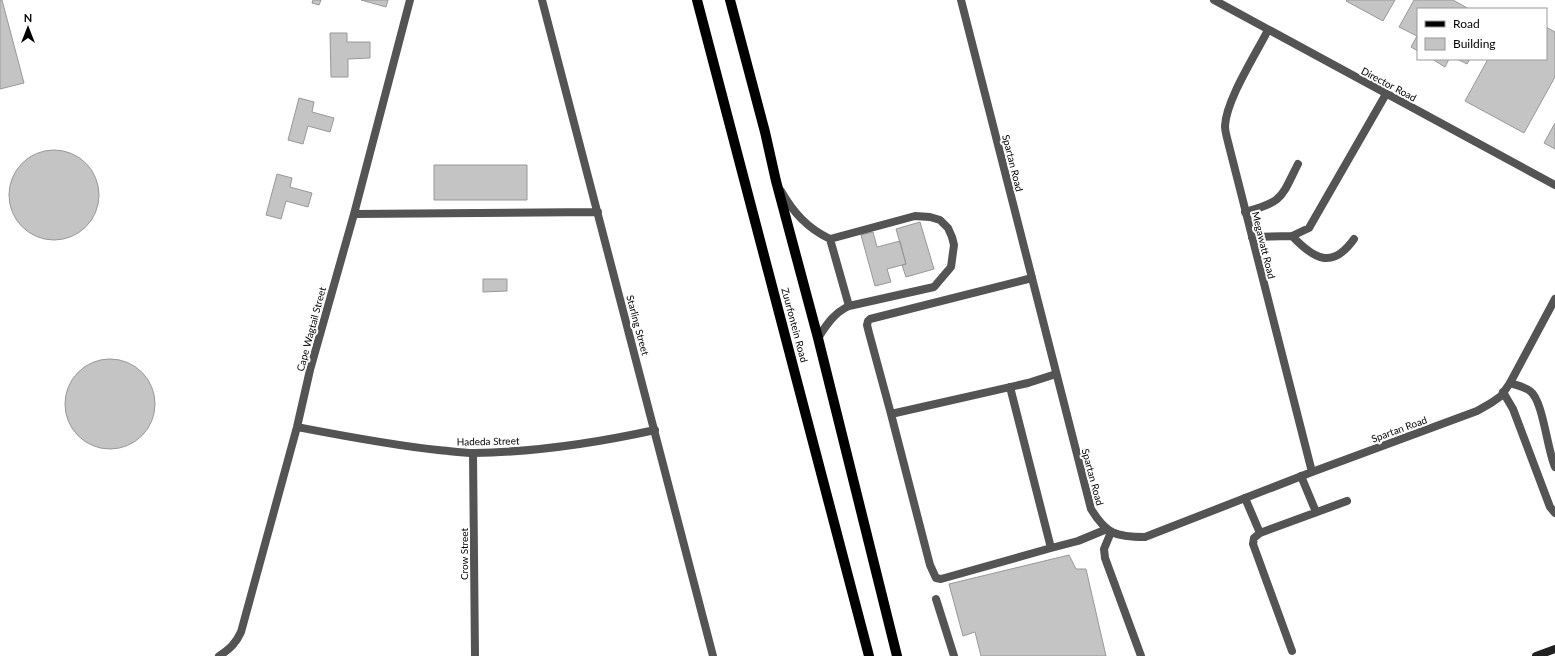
<svg xmlns="http://www.w3.org/2000/svg" width="1555" height="656" viewBox="0 0 1555 656" font-family="Lato,sans-serif">
	<style>
		.building { fill: #c4c4c4; stroke: #989898 }
		.lines { fill: none; stroke-linecap: round; stroke-linejoin: round }
		.service { stroke: #545454; stroke-width: 8 }
		.minor { stroke: #545454; stroke-width: 8 }
		.secondary { stroke: #212121; stroke-width: 8 }
		.primary { stroke: #000; stroke-width: 10 }
		.labels { text-anchor: middle; dominant-baseline: central; stroke-width: 4; stroke-linejoin: round; paint-order: stroke }
		.street-label { font-size: 10px; fill: #000; stroke: #fff }
	</style>
	<rect width="100%" height="100%" fill="#fff"/>
	<path class="building" d="M0 0H2L24 83 0 89Z
		M313 0H321L319 5 312 3Z
		M361 0H388L386 7Z
		M1347 0H1395L1383 21 1346 1Z
		M1414 0H1453L1469 9H1418V51L1411 47 1417 36 1399 27Z
		M1546 27 1555 32V77L1524 133 1465 101 1488 59H1546Z
		M330 33H347V42H370V58L348 59V77H331Z
		M1432 59H1449L1445 67Z
		M1457 59H1470L1467 64Z
		M299 98 314 102 312 112 334 118 330 132 308 126 303 144 288 140Z
		M1555 123V149L1544 143Z
		M9 195a45 45 0 1 1 90 0a45 45 0 1 1-90 0Z
		M434 165H527V200H434Z
		M277 174 292 178 290 187 312 193 308 207 286 201 281 219 266 215Z
		M920 222 934 269 906 277 902 265 906 264 896 229Z
		M873 232 877 247 900 241 906 264 887 269 891 282 875 286 861 235Z
		M483 279H507V291L483 292Z
		M65 404a45 45 0 1 1 90 0a45 45 0 1 1-90 0Z
		M1069 555 1076 569H1086L1106 656H981L975 632 963 636 949 584Z"/>
	<g class="lines">
		<path class="service" d="M781 191C793 212 807 228 830 239L915 216 930 217 940 220 948 228 952 237 954 245 951 267 934 287 849 306C834 313 827 324 818 338
			M1245 212C1284 202 1281 197 1298 164
			M1292 236C1314 259 1332 270 1354 239
			M1252 237 1292 236 1309 228 1386 94
			M830 239 849 306
			M1032 278 870 319 868 321 867 325 869 333 891 414 1028 383 1056 374
			M1510 383C1516 385 1525 387 1530 391 1543 400 1547 449 1555 467
			M1503 392 1513 409 1550 507 1555 513
			M891 414 930 565 936 578 941 579 1051 548 1010 387
			M1301 476 1316 512
			M1245 498 1260 533
			M1111 532 1104 549 1105 558 1141 656
			M1051 548 1078 541 1107 529
			M936 599 954 656
			M1292 651 1253 544 1254 538 1260 533 1347 501"/>
		<path class="minor" d="M542 0 713 656
			M961 0 1091 509C1106 534 1116 537 1145 537L1312 472 1477 411 1491 403 1501 396 1510 383 1555 299
			M1214 0 1555 185
			M1268 30C1256 54 1226 100 1225 126 1225 130 1226 134 1227 138L1312 472
			M354 214 598 212
			M297 427C344 436 390 445 438 450 450 451 462 453 474 453 535 452 596 443 655 430
			M473 453 475 656
			M219 656C230 649 236 643 241 632L297 427 310 370 354 214 410 0"/>
		<path class="secondary" d="M1536 656 1555 649"/>
		<path class="primary" d="M697 0 869 656
			M730 0 765 132 776 181 818 338 897 656"/>
	</g>
	<g class="labels">
		<g class="street-label">
			<text transform="translate(1389 84) rotate(28)">Director Road</text>
			<text transform="translate(1013 163) rotate(76)">Spartan Road</text>
			<text transform="translate(1264 245) rotate(76)">Megawatt Road</text>
			<text transform="translate(638 325) rotate(75)">Starling Street</text>
			<text transform="translate(795 325) rotate(75)">Zuurfontein Road</text>
			<text transform="translate(311 329) rotate(-75)">Cape Wagtail Street</text>
			<text transform="translate(1399 429) rotate(-20)">Spartan Road</text>
			<text transform="translate(488 441) rotate(-1)">Hadeda Street</text>
			<text transform="translate(1093 477) rotate(75)">Spartan Road</text>
			<text transform="translate(464 554) rotate(-90)">Crow Street</text>
		</g>
	</g>
	<rect x="1417" y="8" width="130" height="52" fill="#ffffff" stroke="#999999"/>
	<rect x="1425" y="21" width="20" height="6" fill="#000000" stroke="#999999"/>
	<text x="1453" y="28" font-size="12" fill="#000000">Road</text>
	<rect x="1425" y="38" width="20" height="12" fill="#c4c4c4" stroke="#999999"/>
	<text x="1453" y="48" font-size="12" fill="#000000">Building</text>
	<g transform="translate(28 28)" stroke="#ffffff" stroke-width="3" paint-order="stroke">
	<path d="M0-3L7 15L0 10L-7 15Z" fill="#000000"/>
	<text y="-6" font-size="11" font-weight="bold" text-anchor="middle" fill="#000000">N</text>
	</g>
</svg>
